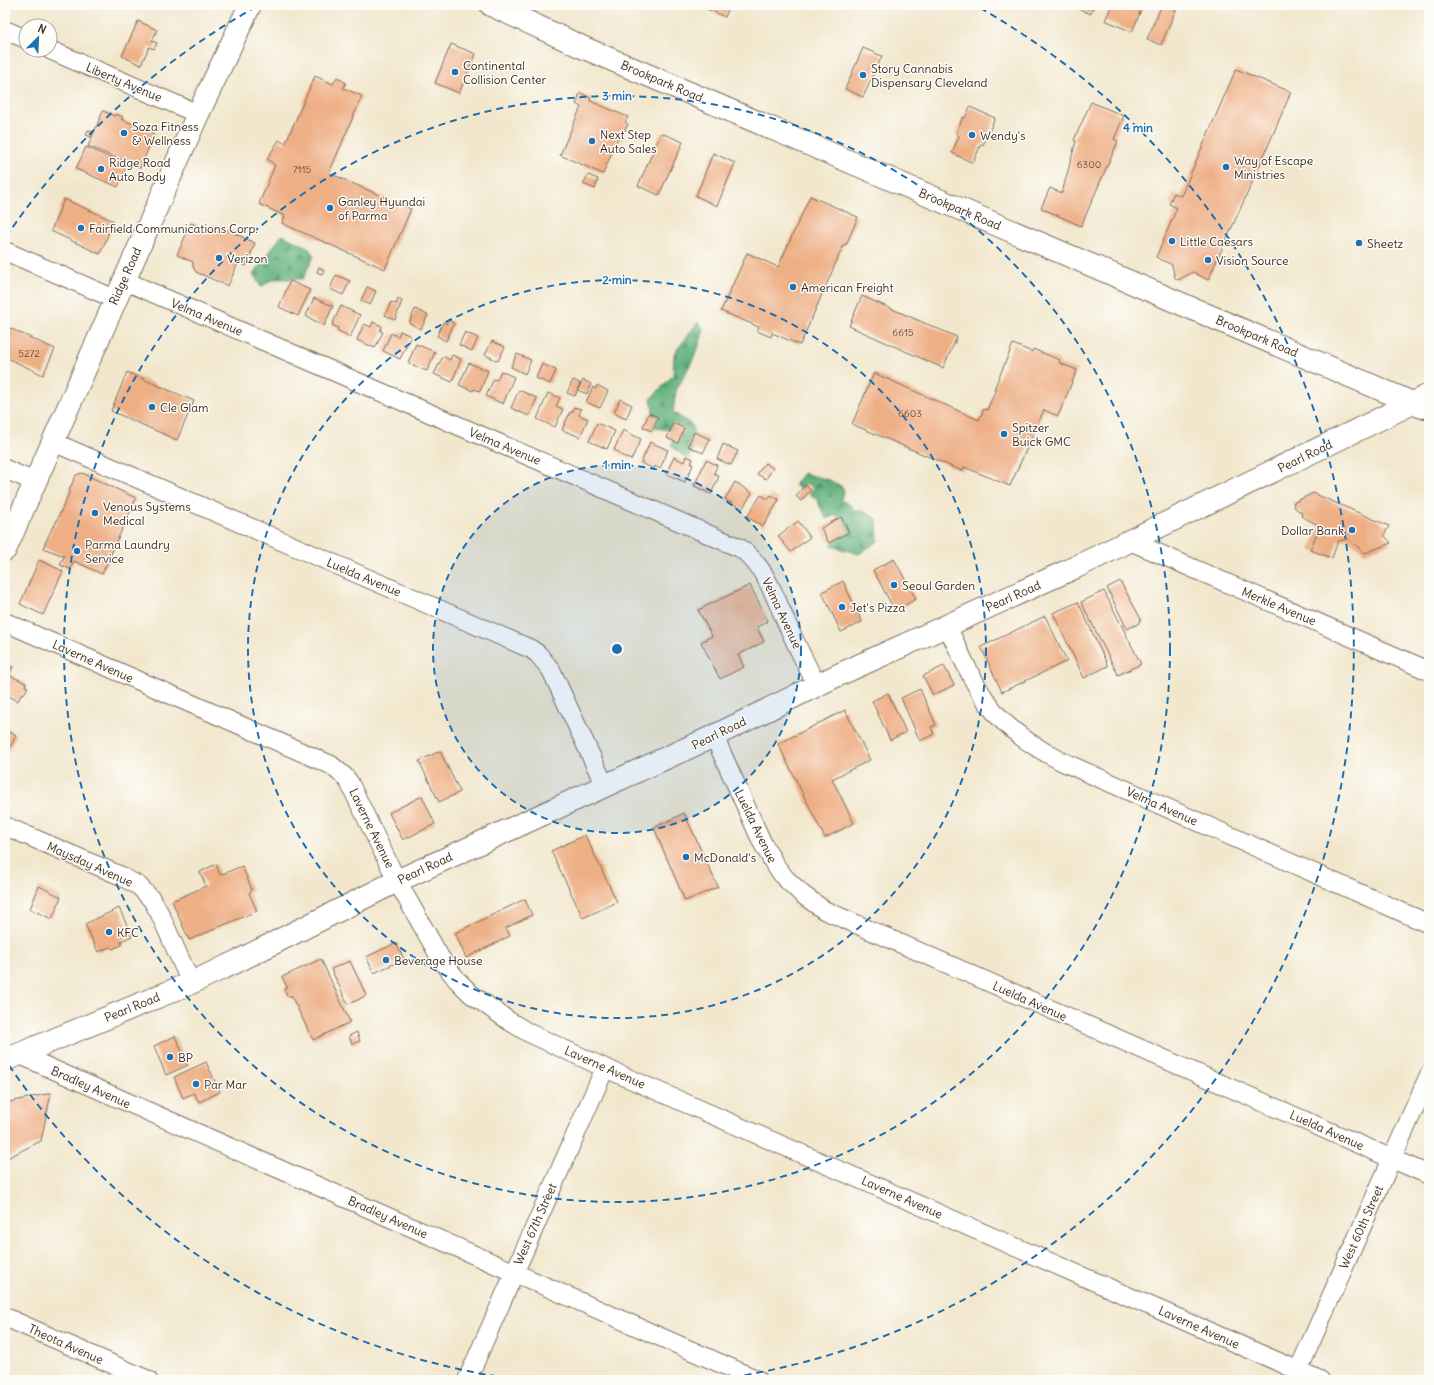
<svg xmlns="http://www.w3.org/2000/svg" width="1434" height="1385" viewBox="0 0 1434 1385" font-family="Delius,sans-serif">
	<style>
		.forest { fill: url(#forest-firs); stroke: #4c6d4d }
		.building { fill: #eeaf85 }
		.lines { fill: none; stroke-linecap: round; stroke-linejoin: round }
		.minor-casing { stroke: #7b6c5b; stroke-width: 20 }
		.secondary-casing { stroke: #7b6c5b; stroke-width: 24 }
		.primary-casing { stroke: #7b6c5b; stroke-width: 24 }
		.minor { stroke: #fff; stroke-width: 18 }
		.secondary { stroke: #fff; stroke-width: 22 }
		.primary { stroke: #fff; stroke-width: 22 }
		.ring { fill: none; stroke: #1f6fb2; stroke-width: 2; stroke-dasharray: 7 5 }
		.poi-dot { fill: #1f6fb2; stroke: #fdfcf7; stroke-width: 1.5 }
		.labels { text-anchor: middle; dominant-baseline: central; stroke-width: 3; stroke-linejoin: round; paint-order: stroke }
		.number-label { font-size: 10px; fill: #684b38 }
		.poi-label { font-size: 12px; fill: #3b2a1e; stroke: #fdfcf7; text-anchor: start }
		.street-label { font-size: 12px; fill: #3b2a1e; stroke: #fdfcf7 }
		.centre { fill: #1f6fb2; stroke: #fdfcf7; stroke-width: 2 }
		.ring-label { font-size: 12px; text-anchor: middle; font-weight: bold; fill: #1f6fb2; stroke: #fdfcf7; stroke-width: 3; stroke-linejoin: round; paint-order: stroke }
	</style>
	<defs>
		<pattern id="forest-firs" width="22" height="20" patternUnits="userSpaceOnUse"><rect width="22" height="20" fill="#5eb07c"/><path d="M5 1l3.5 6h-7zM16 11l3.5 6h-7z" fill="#4f8f65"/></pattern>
	</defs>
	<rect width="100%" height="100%" fill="#fdfcf7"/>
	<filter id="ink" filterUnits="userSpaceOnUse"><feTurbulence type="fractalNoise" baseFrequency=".025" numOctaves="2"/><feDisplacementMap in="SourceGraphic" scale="8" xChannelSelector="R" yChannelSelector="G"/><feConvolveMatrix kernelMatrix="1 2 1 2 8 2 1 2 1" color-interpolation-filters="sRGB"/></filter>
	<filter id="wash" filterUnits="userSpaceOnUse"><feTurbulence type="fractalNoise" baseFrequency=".012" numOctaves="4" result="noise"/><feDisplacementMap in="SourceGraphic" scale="16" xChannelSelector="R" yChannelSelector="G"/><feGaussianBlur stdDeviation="0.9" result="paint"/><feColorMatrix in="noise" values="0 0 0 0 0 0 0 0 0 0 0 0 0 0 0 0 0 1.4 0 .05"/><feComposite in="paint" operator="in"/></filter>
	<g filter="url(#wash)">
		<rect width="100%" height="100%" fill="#f2e7cd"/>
		<path class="forest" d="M282 235 308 247 314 256 303 279H273L261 287 253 274Z
			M698 322 704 330 697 352 676 391 673 412 692 425C696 442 697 444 687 459L671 445 677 434 682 433 676 424 669 430 655 428 651 399 673 375 674 354Z
			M803 473C816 477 834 479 844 489L841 500 850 505 855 511H863L877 519 878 541 859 554 831 546 836 538 841 524 837 515 826 519 817 500 809 493 814 488 807 484 800 489 794 485Z"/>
		<g id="blocks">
			<path class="building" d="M698 5H730L725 17Z
				M1069 5H1097L1095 8 1093 7 1091 14Z
				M1112 5H1143L1132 32 1105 20Z
				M1162 5H1178L1161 45 1147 39Z
				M138 21 157 30 152 41 157 43 154 49 149 47 141 65 122 56Z
				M451 44 476 54 459 93 435 83Z
				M863 48 882 56 863 97 845 89Z
				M1236 69 1291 92 1257 172 1208 280 1193 272 1178 280 1175 278 1172 265 1156 257 1177 208 1169 204 1174 193 1181 196Z
				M315 76 333 84 337 77 346 83 343 88 362 96 329 173 411 209 385 269 288 226 282 223 285 216 259 204 275 165 267 159 279 140 285 144Z
				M580 93 591 98 590 101 628 117 625 122 628 124 621 139 618 138 603 174 560 155 581 107 576 104Z
				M1091 102 1124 116 1114 139 1118 141 1081 226 1041 208 1050 188 1062 193 1076 141 1074 140Z
				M970 107 995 118 983 145 981 144 973 163 952 153 959 136 956 134 963 117 965 118Z
				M103 111 115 116 116 114 123 117 121 119 152 132 151 134 154 135 140 168 88 146Z
				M88 130 93 132 91 137 86 135Z
				M661 133 683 142 659 195 638 186Z
				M86 147 127 165 118 187 76 169Z
				M713 153 735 163 717 206 696 196Z
				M588 175 598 179 595 189 583 184Z
				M810 196 858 217 846 245 844 244 800 345 772 333 771 337 757 331 759 327 721 311 747 253 778 267Z
				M64 199 114 221 100 254 51 231Z
				M191 223 207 230 212 226H219L255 243 246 266 238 263 228 286 196 272 193 267V262L177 255Z
				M319 267 324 270 322 274 317 272Z
				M336 275 350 281 343 295 330 289Z
				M290 281 310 290 298 316 279 307Z
				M367 287 376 291 370 305 361 301Z
				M862 296 957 337 943 368 849 326Z
				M314 298 333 306 324 326 306 316Z
				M398 299 402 301 395 320 385 315 391 302 396 304Z
				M341 306 360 315 350 337 337 330 338 328 332 325Z
				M415 309 428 315 421 329 409 323Z
				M448 320 454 323 446 341 437 336 443 322 446 324Z
				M373 322 382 326 380 331 383 332 375 348 357 340 364 324 371 327Z
				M5 326 55 349 43 375 5 357Z
				M400 331 411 336 400 359 383 351 391 333 398 337Z
				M465 332 478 338 472 351 459 345Z
				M492 341 505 347 498 361 485 355Z
				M416 344 435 352 427 371 408 363Z
				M1013 344 1032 352 1033 349 1060 360 1059 363 1077 370 1058 416 1044 410 1010 486 964 467 962 471 852 424 874 373 979 420 984 409 987 410 996 389H994Z
				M517 354 531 360 525 374 511 367Z
				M452 355 461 359 452 382 434 374 443 356 450 360Z
				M469 363 488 371 480 391 474 389 473 391 459 385Z
				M542 364 556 370 550 384 536 378Z
				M501 371 514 377 503 404 486 396 494 379 497 380Z
				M127 372 194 401 177 440 111 411Z
				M573 380 580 383 575 396 567 393Z
				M583 380 591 384 587 394 578 390Z
				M597 385 608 391 600 408 586 402 593 387 596 389Z
				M519 390 537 398 529 416 511 408Z
				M548 393 560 398 556 406 563 409 555 427 537 419Z
				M620 399 632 405 626 419 614 413Z
				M574 407 581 409 579 415 588 419 580 437 562 430 570 412 572 413Z
				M649 413 658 417 652 431 643 427Z
				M597 423 615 431 607 449 589 441Z
				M673 423 684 428 678 443 667 438Z
				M623 430 641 439 631 460 619 454 620 453 614 450Z
				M694 432 710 439 703 453 688 446Z
				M650 442 668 450 660 469 655 466 654 469 641 463Z
				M723 444 738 451 731 465 717 459Z
				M686 456 693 459 691 464 693 465 685 482 666 474 674 457 684 462Z
				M706 460 717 465 714 473 719 476 711 494 694 486Z
				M765 463 773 468 766 479 757 474Z
				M82 473 136 498 102 574 74 561 70 569 60 565 64 556 43 548 53 526 54 527 70 491 69 490 76 475Z
				M735 482 752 493 742 509 725 499Z
				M805 485 811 490 801 501 796 496Z
				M1313 493 1389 526 1384 535 1391 543 1365 553 1348 539 1338 541 1332 558 1310 550 1320 526 1301 516 1302 513 1295 508 1293 503Z
				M761 495 768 499 771 495 779 500 763 526 747 517Z
				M841 517 849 532 829 543 821 528Z
				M798 521 810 537 791 552 778 536Z
				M894 559 916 599 895 611 873 570Z
				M39 560 63 571 43 615 20 604Z
				M843 581 862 622 841 632 822 592Z
				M1120 581 1141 619 1138 624 1127 629 1107 588Z
				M750 585 768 621 757 627 764 642 738 655 744 667 720 679 701 642 712 636 698 610Z
				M1104 591 1141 664 1118 675 1081 602Z
				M1078 602 1108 666 1084 678 1053 613Z
				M1045 616 1067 661 1002 692 981 647Z
				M5 664 13 667 9 675 26 683 25 686 28 687 24 694 22 693 18 701 5 694Z
				M944 666 954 685 933 695 923 676Z
				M920 689 936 725 931 727 934 734 920 741 901 698Z
				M888 693 906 732 890 740 872 701Z
				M845 710 870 760 832 779 854 823 825 838 778 744Z
				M5 730 16 735 5 759Z
				M440 751 460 792 439 802 419 761Z
				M422 796 435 824 403 840 389 813Z
				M684 813 718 887 685 901 654 828Z
				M585 835 617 902 583 918 551 851Z
				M216 864 220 875 242 866 252 890 249 893 257 911 189 940 172 901 206 886 200 872Z
				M39 886 61 897 52 919 30 909Z
				M525 899 532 915 506 928 510 936 466 958 455 933Z
				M119 908 132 936 121 941 122 945 112 949 110 947 98 952 85 924Z
				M396 943 404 959 374 973 366 957Z
				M321 959 350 1022 313 1040 291 995 288 997 284 989 287 987 282 977Z
				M350 961 366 995 358 1000 348 1004 331 969Z
				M357 1032 360 1041 352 1044 349 1036Z
				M175 1036 188 1065 166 1075 154 1046Z
				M206 1062 220 1092 199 1102 194 1093 183 1098 174 1077Z
				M51 1093 41 1141 7 1158 5 1155V1103Z"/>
		</g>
	</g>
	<g filter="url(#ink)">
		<use href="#blocks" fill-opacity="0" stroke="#7b6c5b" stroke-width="1"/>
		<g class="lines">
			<defs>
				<path id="minor" d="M5 30 26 39
					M50 50 198 114
					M5 251 115 299
					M123 280 740 548C765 566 775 597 787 624 796 644 806 665 817 685
					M53 442 531 649 538 654 551 670 605 786
					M5 469 35 482
					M1130 541 1429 671
					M5 622 331 765 344 776 349 782 397 881 441 959 457 980 471 994 509 1021 529 1033 605 1068 1320 1380
					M947 626C961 654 973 685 993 710 1010 732 1036 748 1061 761L1429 924
					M714 736 762 842 775 865 785 878 803 895 824 910 1429 1175
					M5 826 119 875 139 886 152 900 159 912 191 983
					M18 1054 758 1380
					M5 1317 148 1380
					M467 1380 605 1068
					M1294 1380 1429 1075"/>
				<path id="secondary" d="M5 550 198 114 250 5"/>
				<path id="primary" d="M491 5 582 47 1422 407
					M5 1060 191 983 242 959 397 881 714 736 836 676 1076 567 1429 395"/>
			</defs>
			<use href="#minor" class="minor-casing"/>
			<use href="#secondary" class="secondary-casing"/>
			<use href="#primary" class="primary-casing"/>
			<use href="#minor" class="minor"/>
			<use href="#secondary" class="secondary"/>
			<use href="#primary" class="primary"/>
		</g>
	</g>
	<circle cx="617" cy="649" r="184" fill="#1f6fb2" fill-opacity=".12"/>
	<g class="ring">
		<circle cx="617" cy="649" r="184"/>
		<circle cx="617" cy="649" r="369"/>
		<circle cx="617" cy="649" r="553"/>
		<path d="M521 1380A737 737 0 0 1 6 1061M6 237A737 737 0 0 1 254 8M980 8A737 737 0 0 1 713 1380"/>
	</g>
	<g class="poi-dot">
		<circle cx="455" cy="72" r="4"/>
		<circle cx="863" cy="75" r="4"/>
		<circle cx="124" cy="133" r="4"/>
		<circle cx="972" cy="135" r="4"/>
		<circle cx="592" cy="141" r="4"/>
		<circle cx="1226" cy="167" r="4"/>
		<circle cx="101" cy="169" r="4"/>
		<circle cx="330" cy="208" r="4"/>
		<circle cx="81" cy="228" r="4"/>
		<circle cx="1172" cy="241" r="4"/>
		<circle cx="1359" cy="243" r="4"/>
		<circle cx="219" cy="258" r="4"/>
		<circle cx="1208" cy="260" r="4"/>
		<circle cx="793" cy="287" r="4"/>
		<circle cx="152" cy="407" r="4"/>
		<circle cx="1004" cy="434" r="4"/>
		<circle cx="95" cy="513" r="4"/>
		<circle cx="1352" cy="530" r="4"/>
		<circle cx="77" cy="551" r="4"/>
		<circle cx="894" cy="585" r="4"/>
		<circle cx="842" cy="607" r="4"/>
		<circle cx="686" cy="857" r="4"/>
		<circle cx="109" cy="932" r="4"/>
		<circle cx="386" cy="960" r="4"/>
		<circle cx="170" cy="1057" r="4"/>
		<circle cx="196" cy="1084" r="4"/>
	</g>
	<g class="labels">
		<g class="number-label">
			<text x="1089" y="164">6300</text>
			<text x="302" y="169">7115</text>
			<text x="903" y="332">6615</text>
			<text x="29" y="353">5272</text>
			<text x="910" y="413">6603</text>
		</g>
		<g class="poi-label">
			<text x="463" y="65">Continental<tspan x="463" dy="14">Collision Center</tspan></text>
			<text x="871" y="68">Story Cannabis<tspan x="871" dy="14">Dispensary Cleveland</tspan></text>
			<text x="132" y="126">Soza Fitness<tspan x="132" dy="14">&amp; Wellness</tspan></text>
			<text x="600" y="134">Next Step<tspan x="600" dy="14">Auto Sales</tspan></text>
			<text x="980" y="135">Wendy's</text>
			<text x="1234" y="160">Way of Escape<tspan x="1234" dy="14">Ministries</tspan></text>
			<text x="109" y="162">Ridge Road<tspan x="109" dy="14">Auto Body</tspan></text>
			<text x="338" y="201">Ganley Hyundai<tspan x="338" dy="14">of Parma</tspan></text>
			<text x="89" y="228">Fairfield Communications Corp.</text>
			<text x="1180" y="241">Little Caesars</text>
			<text x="1367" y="243">Sheetz</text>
			<text x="227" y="258">Verizon</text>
			<text x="1216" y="260">Vision Source</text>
			<text x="801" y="287">American Freight</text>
			<text x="160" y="407">Cle Glam</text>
			<text x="1012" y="427">Spitzer<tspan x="1012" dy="14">Buick GMC</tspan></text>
			<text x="103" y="506">Venous Systems<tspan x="103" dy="14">Medical</tspan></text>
			<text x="1344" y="530" text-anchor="end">Dollar Bank</text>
			<text x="85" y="544">Parma Laundry<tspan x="85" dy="14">Service</tspan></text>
			<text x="902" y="585">Seoul Garden</text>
			<text x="850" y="607">Jet's Pizza</text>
			<text x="694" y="857">McDonald's</text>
			<text x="117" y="932">KFC</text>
			<text x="394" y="960">Beverage House</text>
			<text x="178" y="1057">BP</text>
			<text x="204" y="1084">Par Mar</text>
		</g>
		<g class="street-label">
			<text transform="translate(662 81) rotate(23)">Brookpark Road</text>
			<text transform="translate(124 82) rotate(23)">Liberty Avenue</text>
			<text transform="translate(960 209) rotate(23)">Brookpark Road</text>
			<text transform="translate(125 276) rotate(-66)">Ridge Road</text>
			<text transform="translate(207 317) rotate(23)">Velma Avenue</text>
			<text transform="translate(1257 336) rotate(23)">Brookpark Road</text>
			<text transform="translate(505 446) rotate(23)">Velma Avenue</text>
			<text transform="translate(1305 456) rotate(-26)">Pearl Road</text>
			<text transform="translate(364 577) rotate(23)">Luelda Avenue</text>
			<text transform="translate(1013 596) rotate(-24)">Pearl Road</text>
			<text transform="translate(1279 606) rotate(23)">Merkle Avenue</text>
			<text transform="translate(782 613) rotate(65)">Velma Avenue</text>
			<text transform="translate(93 661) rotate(24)">Laverne Avenue</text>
			<text transform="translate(719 733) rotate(-26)">Pearl Road</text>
			<text transform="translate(1162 806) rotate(24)">Velma Avenue</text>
			<text transform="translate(756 826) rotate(64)">Luelda Avenue</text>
			<text transform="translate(372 828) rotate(64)">Laverne Avenue</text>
			<text transform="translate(90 864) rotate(24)">Maysday Avenue</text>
			<text transform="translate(425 868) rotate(-25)">Pearl Road</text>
			<text transform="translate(1030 1001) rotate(24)">Luelda Avenue</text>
			<text transform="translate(132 1007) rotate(-22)">Pearl Road</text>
			<text transform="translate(605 1067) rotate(24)">Laverne Avenue</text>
			<text transform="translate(91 1087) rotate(24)">Bradley Avenue</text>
			<text transform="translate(1327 1130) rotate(24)">Luelda Avenue</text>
			<text transform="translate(902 1197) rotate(24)">Laverne Avenue</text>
			<text transform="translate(388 1217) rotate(24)">Bradley Avenue</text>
			<text transform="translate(535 1224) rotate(-66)">West 67th Street</text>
			<text transform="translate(1361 1227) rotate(-66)">West 60th Street</text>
			<text transform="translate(1199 1327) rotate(24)">Laverne Avenue</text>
			<text transform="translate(66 1344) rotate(24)">Theota Avenue</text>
		</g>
	</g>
	<circle cx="617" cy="649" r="6" class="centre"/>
	<g class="ring-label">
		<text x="617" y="100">3 min</text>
		<text x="1138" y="132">4 min</text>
		<text x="617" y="284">2 min</text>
		<text x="617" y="469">1 min</text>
	</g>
	<rect width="1434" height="1385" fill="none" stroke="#fdfcf7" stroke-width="20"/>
	<g transform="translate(38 38) rotate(24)"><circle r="19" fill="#fdfcf7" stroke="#afa8a0"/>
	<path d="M0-3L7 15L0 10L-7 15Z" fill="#1f6fb2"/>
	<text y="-6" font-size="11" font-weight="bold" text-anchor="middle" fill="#3b2a1e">N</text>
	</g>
</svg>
